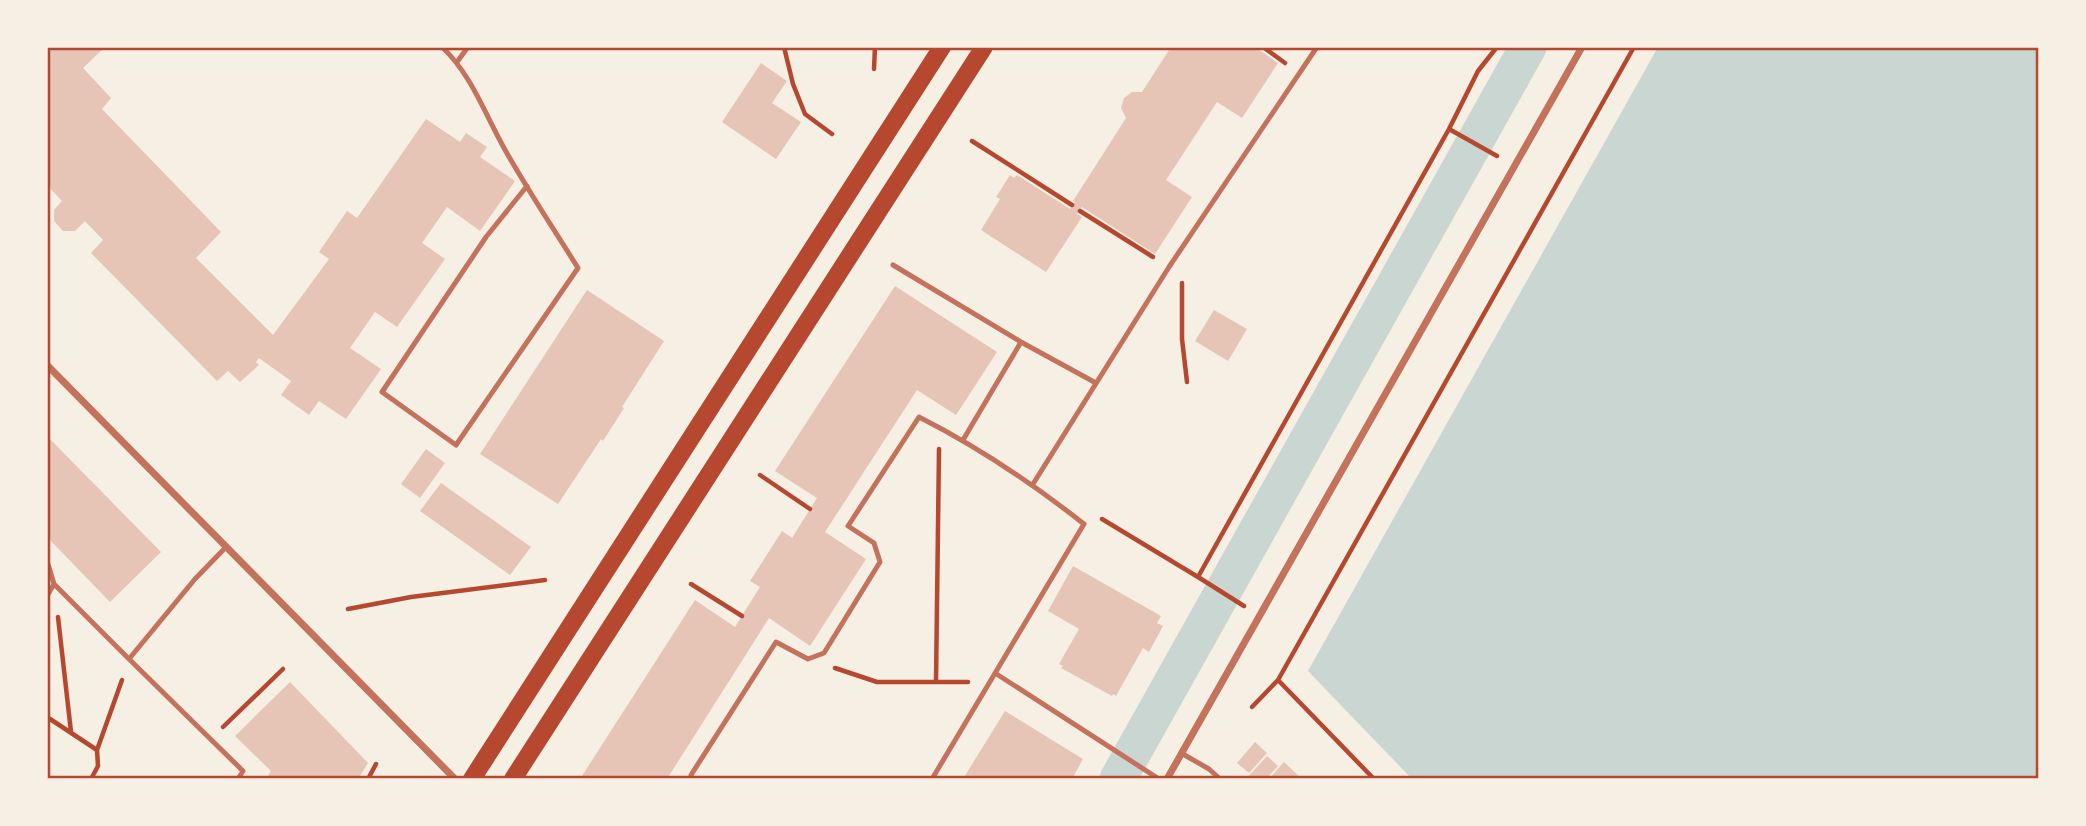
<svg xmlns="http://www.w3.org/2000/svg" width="2086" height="826" viewBox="0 0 2086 826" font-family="Montserrat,sans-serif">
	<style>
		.water { fill: #c9d6d2 }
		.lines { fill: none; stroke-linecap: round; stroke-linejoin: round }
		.canal { stroke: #c9d6d2; stroke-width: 37 }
		.building { fill: #e6c5b7 }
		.path { stroke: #b5482f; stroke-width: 4.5 }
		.service { stroke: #c5725c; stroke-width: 5 }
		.minor { stroke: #c5725c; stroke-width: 7 }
		.primary { stroke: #b5482f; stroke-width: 18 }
		.neatline { fill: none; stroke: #b5482f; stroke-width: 2.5 }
	</style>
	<rect width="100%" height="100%" fill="#f6efe4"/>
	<path class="water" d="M1658 47H2039V779H1412L1308 671Z"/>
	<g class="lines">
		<path class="canal" d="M1118 779 1528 47"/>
	</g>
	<path class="building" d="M47 47H105L83 68 111 98 102 109 221 232 196 258 273 335 329 259 319 252 347 211 357 218 426 119 460 142 466 133 487 147 480 157 515 181 480 231 447 207 422 243 445 259 397 327 375 312 350 348 381 369 346 419 319 401 309 415 281 395 291 381 259 358 256 362 259 365 240 382 228 371 217 381 91 253 103 240 85 221 75 231H63L54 221V210L62 201 47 185Z
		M1171 47H1255L1278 63 1242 118 1217 102 1166 180 1192 197 1155 254 1082 207 1077 214 1082 217 1046 272 981 230 1000 199 996 197 1010 175 1014 178 1017 175 1070 209 1075 202 1073 201 1126 118 1121 108 1124 98 1132 92H1142Z
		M761 63 787 81 772 103 801 122 776 159 722 122Z
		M895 286 997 352 956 415 917 390 825 532 866 559 810 646 769 618 667 779H580L695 600 735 627 760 587 750 581 782 531 792 538 810 509 817 498 775 471Z
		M587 290 664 341 622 407 624 408 603 441 601 439 558 504 480 454Z
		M1214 310 1247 329 1228 361 1195 341Z
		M47 436 161 552 110 602 47 537Z
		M426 449 445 463 420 498 401 484Z
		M441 483 531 547 510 575 420 511Z
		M1073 566 1161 616 1157 623 1163 626 1149 652 1143 648 1116 696 1113 694 1112 696 1061 668 1063 666 1059 664 1079 629 1048 611Z
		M290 682 368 763 358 779H266L271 771 235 736Z
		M1005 711 1083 759 1072 779H963Z
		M1255 742 1267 753 1249 773 1237 763Z
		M1267 756 1278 766 1266 779H1246Z
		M1284 762 1302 779H1269Z"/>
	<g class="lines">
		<path class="path" d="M784 47 793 84 805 114 832 134
			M1263 47 1285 63
			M874 69 875 47
			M1449 129 1497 156
			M972 141 1072 205
			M1080 211 1153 257
			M1182 283V339L1187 382
			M760 475 810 509
			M1102 519 1198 577 1449 129 1478 71 1497 47
			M1198 577 1244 606
			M691 584 742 616
			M348 609 411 597 545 580
			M58 617 71 732
			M835 668 877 682H968
			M936 682 939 449
			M1252 707 1278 680
			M47 717 97 750
			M223 727 283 669
			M91 779 98 766 97 750 122 680
			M368 779 376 764
			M1374 779 1278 680 1634 47"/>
		<path class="service" d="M442 47C471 74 485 114 504 148 527 189 553 228 578 268L456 445 382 392 486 237 527 186
			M457 62 468 47
			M893 265 1021 342 1096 383
			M963 440 1021 342
			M1033 484 1169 267 1317 47
			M47 561 54 584 129 659 195 579 226 547
			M47 596 54 584
			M129 659 243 771 238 779
			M995 673 1159 779
			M1181 753 1209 769 1220 779
			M692 779 691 775 776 642 808 659 824 653 880 562 874 543 848 526 919 417C978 447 1032 483 1084 524L932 779"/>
		<path class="minor" d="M47 365 455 779
			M1167 779 1582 47"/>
		<path class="primary" d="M472 779 942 47
			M513 779 984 47"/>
	</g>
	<rect width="2086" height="826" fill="none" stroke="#f6efe4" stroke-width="98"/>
	<rect x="49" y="49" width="1988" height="728" class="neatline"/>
</svg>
